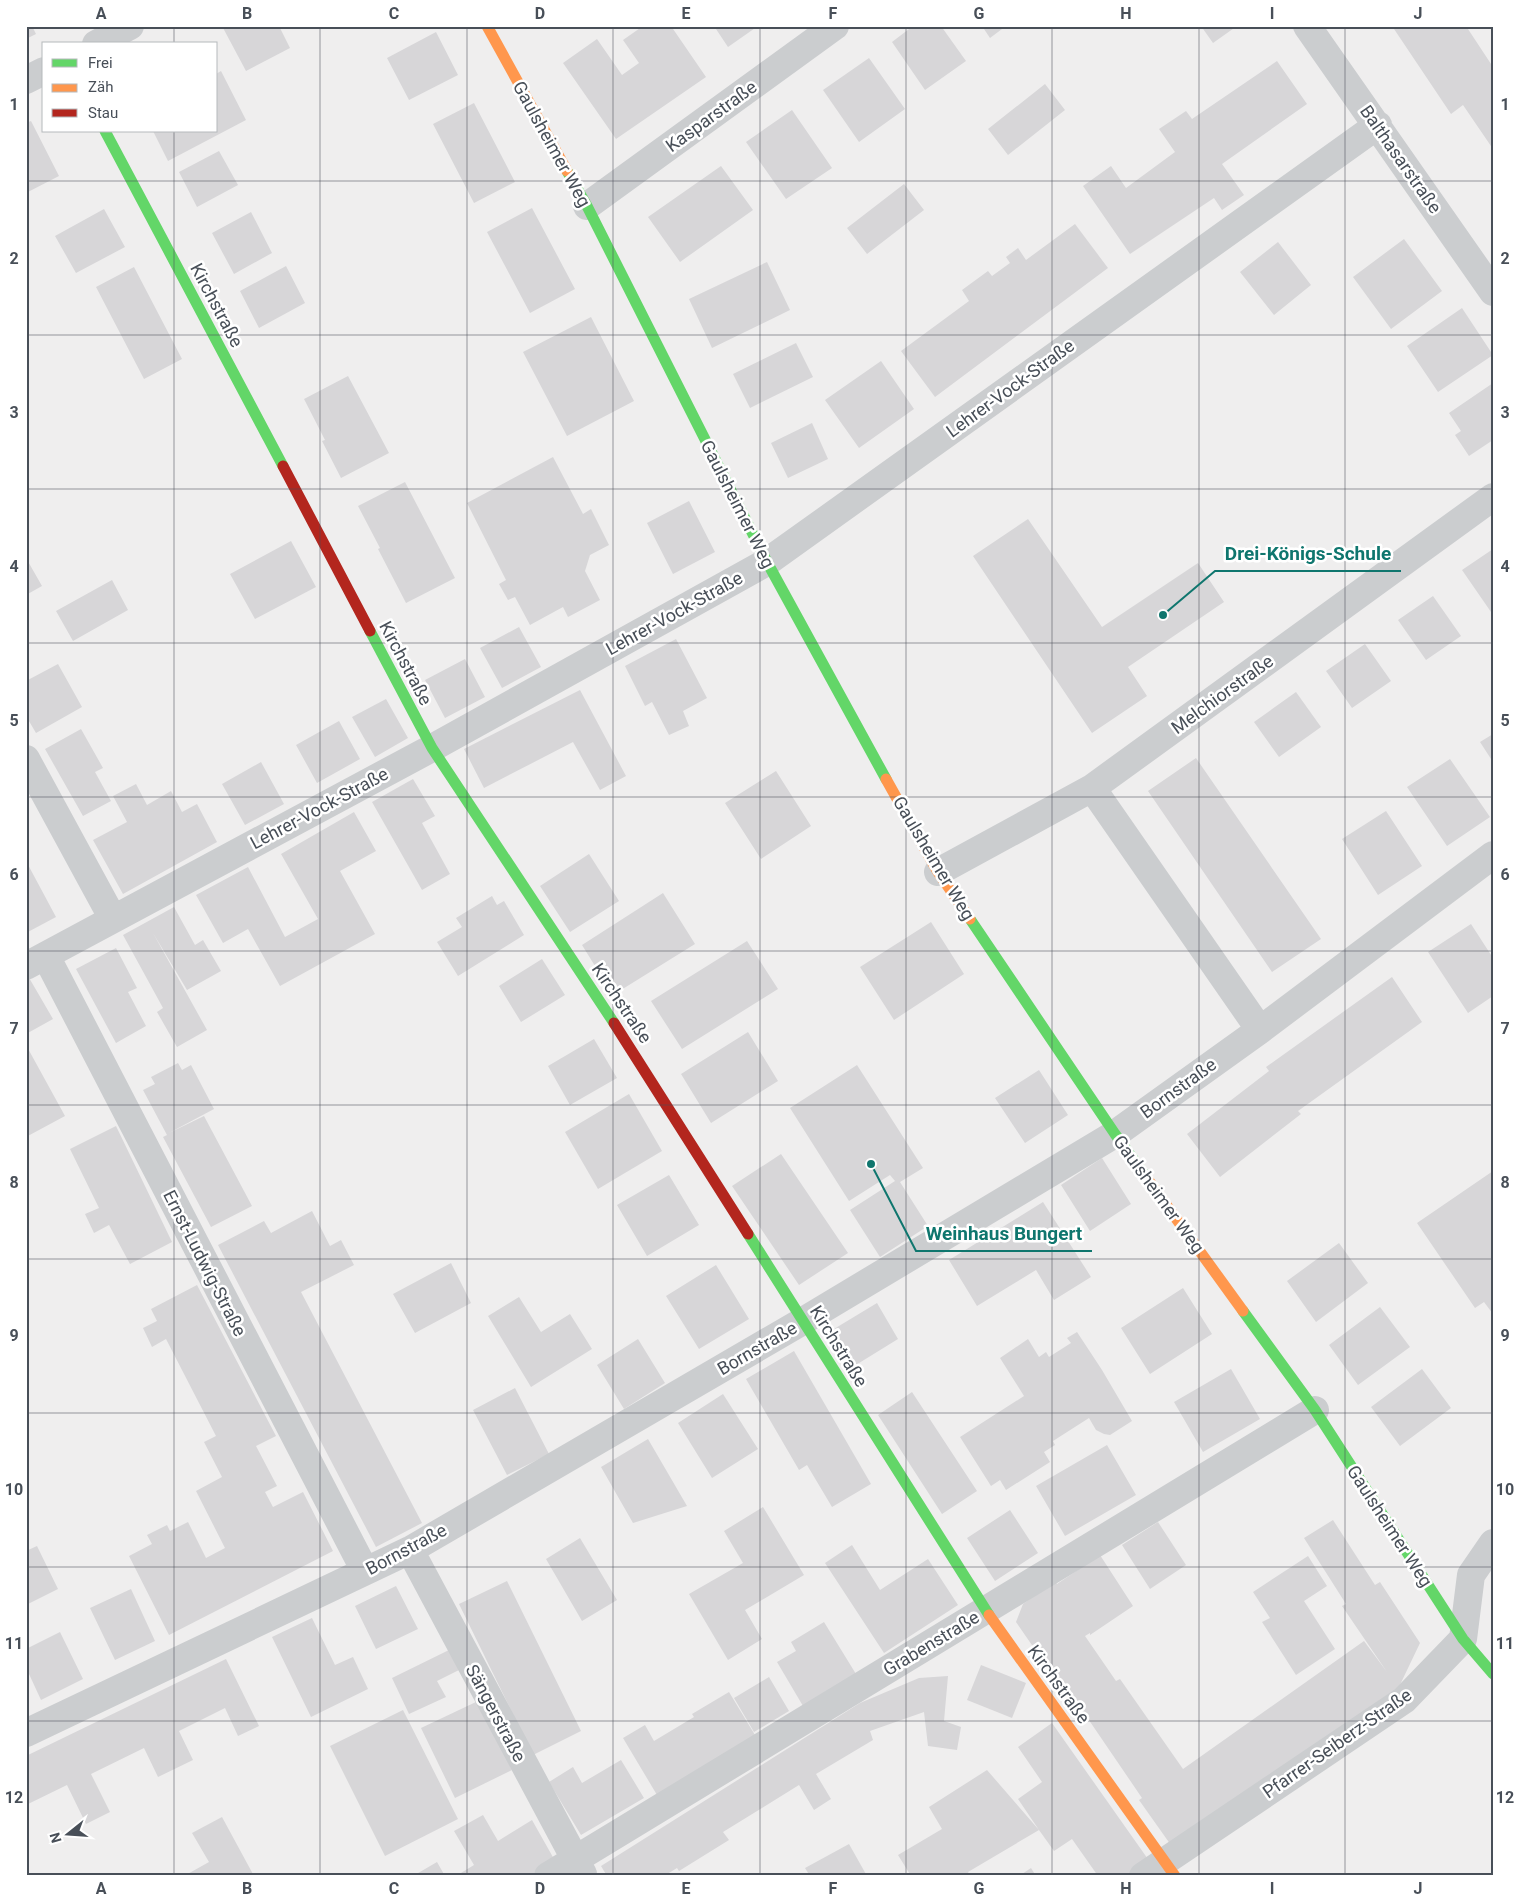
<svg xmlns="http://www.w3.org/2000/svg" width="1519" height="1902" viewBox="0 0 1519 1902" font-family="Roboto,sans-serif">
	<style>
		.building { fill: #d7d6d8 }
		.lines { fill: none; stroke-linecap: round; stroke-linejoin: round }
		.street { stroke: #cbcdcf; stroke-width: 28 }
		.fast { stroke: #63d668; stroke-width: 11 }
		.slow { stroke: #ff974d; stroke-width: 11 }
		.jam { stroke: #b3261e; stroke-width: 11 }
		.grid { fill: none; stroke: #484f58; stroke-width: 1; stroke-opacity: 0.55 }
		.labels { text-anchor: middle; dominant-baseline: central; stroke-width: 5; stroke-linejoin: round; paint-order: stroke }
		.street-label { font-size: 18px; fill: #484f58; stroke: #fff }
		.leader { fill: none; stroke: #0f766e; stroke-width: 2 }
		.callout-dot { fill: #0f766e; stroke: #fff; stroke-width: 2 }
		.callout-label { font-size: 19px; text-anchor: middle; font-weight: bold; fill: #0f766e; stroke: #fff; stroke-width: 5; stroke-linejoin: round; paint-order: stroke }
		.neatline { fill: none; stroke: #484f58; stroke-width: 2 }
		.grid-label { font-size: 16px; text-anchor: middle; font-weight: bold; fill: #484f58 }
	</style>
	<rect width="100%" height="100%" fill="#efeeee"/>
	<path class="building" d="M26 26H32L36 34 26 39Z
		M222 26H279L290 48 246 71Z
		M643 26H671L706 77 616 139 563 63 597 39 622 75 639 63 623 40Z
		M714 26H758L728 47Z
		M913 26H941L966 61 925 90 892 42Z
		M982 26H1006L990 38Z
		M1201 26H1237L1213 43Z
		M1392 26H1466L1493 67V149L1463 105 1451 114Z
		M436 32 458 75 409 100 387 58Z
		M869 58 905 109 859 142 823 90Z
		M1277 61 1307 104 1222 164 1244 195 1222 210 1214 198 1130 254 1083 186 1111 166 1126 188 1175 152 1159 129 1186 111 1192 119Z
		M221 71 246 120 168 161 153 131H216V74Z
		M1045 84 1065 110 1008 155 988 129Z
		M474 103 515 182 474 203 433 124Z
		M792 110 832 168 786 199 746 142Z
		M31 121 59 176 26 193V123Z
		M219 151 238 185 197 207 179 172Z
		M721 166 753 210 680 262 648 217Z
		M904 184 924 210 867 254 847 228Z
		M532 208 575 289 530 313 487 232Z
		M104 209 125 247 76 273 55 236Z
		M251 212 272 253 234 274 212 233Z
		M1075 224 1108 268 935 397 901 351 969 301 962 290 988 271 992 276 1010 263 1006 257 1018 248 1026 260Z
		M1404 239 1442 291 1391 329 1353 277Z
		M1278 242 1311 285 1274 315 1240 272Z
		M767 262 790 310 712 348 689 299Z
		M286 266 305 303 259 328 240 291Z
		M134 267 182 359 144 379 96 287Z
		M1462 308 1493 355 1438 392 1407 346Z
		M591 317 634 401 567 436 523 352Z
		M796 343 813 377 750 408 733 374Z
		M881 361 914 409 859 448 825 400Z
		M348 376 389 453 341 478 322 441 325 440 304 399Z
		M1493 383V440L1469 456 1455 435 1461 431 1449 413Z
		M812 423 828 459 788 478 771 443Z
		M553 457 583 514 591 509 609 545 590 555 585 571 600 600 568 617 563 607 530 625 515 597 508 600 499 584 506 580 467 503Z
		M405 482 455 578 406 603 378 549 380 548 358 506Z
		M689 501 715 552 673 574 647 523Z
		M1028 519 1102 627 1198 563 1224 602 1128 667 1147 696 1092 733 973 556Z
		M291 541 316 587 255 619 230 574Z
		M1493 549V611L1491 612 1462 570Z
		M26 558 42 586 26 595Z
		M112 580 128 610 73 641 56 611Z
		M1433 596 1461 636 1426 660 1398 620Z
		M519 627 541 667 502 688 480 648Z
		M676 639 707 698 683 711 689 726 669 735 652 702 645 706 625 666Z
		M1365 644 1391 681 1352 708 1326 671Z
		M465 659 485 697 445 718 425 680Z
		M58 664 82 707 36 733 26 716V681Z
		M580 690 626 776 600 790 573 742 484 788 464 749Z
		M1296 692 1321 727 1279 757 1254 722Z
		M386 699 408 738 375 757 352 717Z
		M339 721 360 759 317 783 296 745Z
		M81 729 103 768 95 772 111 801 83 816 45 749Z
		M1493 734V762L1480 742Z
		M1196 758 1321 939 1272 972 1148 791Z
		M1450 759 1490 817 1447 846 1407 787Z
		M261 762 284 804 245 825 222 784Z
		M776 771 811 826 761 859 725 803Z
		M413 779 435 816 422 823 450 874 422 890 372 802Z
		M136 784 147 805 171 791 182 812 197 804 217 842 123 894 93 840 127 822 113 796Z
		M1386 811 1422 866 1378 895 1342 839Z
		M354 812 376 851 340 871 375 934 280 986 248 929 223 943 196 895 248 867 285 937 318 919 281 854Z
		M589 854 619 901 570 932 540 886Z
		M26 861 56 917 26 933Z
		M663 893 695 944 613 995 582 945Z
		M492 896 497 905 504 901 524 935 458 976 437 942 462 927 456 918Z
		M174 907 195 945 203 940 221 971 187 990 153 933 207 1030 177 1047 157 1012 163 1008 123 935Z
		M931 922 964 974 894 1020 860 967Z
		M1471 924 1493 958V996L1468 1013 1428 952Z
		M747 941 778 989 682 1049 651 1001Z
		M116 948 137 988 128 992 146 1026 116 1043 76 969Z
		M542 959 565 995 521 1022 499 986Z
		M28 976 53 1019 26 1034V977Z
		M1392 977 1422 1022 1298 1111 1301 1114 1220 1177 1187 1134 1269 1071 1266 1067Z
		M748 1032 778 1081 711 1123 681 1074Z
		M594 1039 617 1078 570 1105 548 1066Z
		M26 1045 65 1116 26 1137Z
		M178 1063 182 1070 191 1065 214 1109 169 1133 204 1116 252 1206 211 1227 163 1137 167 1135 143 1090 155 1084 151 1077Z
		M857 1065 923 1168 900 1182 928 1226 880 1257 850 1210 895 1181 890 1175 849 1201 790 1108Z
		M1039 1070 1068 1115 1025 1143 995 1098Z
		M629 1094 662 1151 598 1189 565 1132Z
		M116 1126 172 1242 130 1264 109 1225 94 1233 85 1214 99 1208 70 1149Z
		M781 1154 848 1253 799 1285 732 1186Z
		M1102 1158 1131 1204 1090 1231 1061 1185Z
		M1493 1171V1314L1484 1302 1475 1308 1417 1223Z
		M669 1175 699 1225 647 1256 617 1205Z
		M1043 1202 1091 1277 1054 1300 1036 1270 977 1306 949 1260Z
		M312 1211 330 1246 341 1240 354 1265 301 1292 422 1523 376 1547 218 1245 264 1221 271 1233Z
		M1339 1243 1368 1283 1316 1322 1287 1281Z
		M451 1263 471 1303 415 1333 393 1294Z
		M716 1265 749 1319 699 1349 666 1296Z
		M197 1285 276 1436 256 1446 277 1486 265 1492 273 1507 303 1492 333 1551 169 1635 129 1556 152 1544 147 1535 167 1525 170 1531 188 1522 206 1558 225 1548 196 1491 222 1477 204 1442 216 1436 166 1339 152 1347 143 1328 157 1321 151 1309Z
		M1183 1288 1212 1334 1150 1374 1121 1328Z
		M519 1297 541 1332 570 1314 592 1349 531 1387 488 1316Z
		M877 1303 898 1339 851 1368 829 1332Z
		M1380 1307 1410 1347 1358 1385 1329 1345Z
		M1077 1332 1102 1370 1132 1421 1110 1435 1104 1434 1096 1430 1089 1418 1053 1441 1055 1445 1044 1452 1050 1462 1006 1490 1000 1480 991 1486 960 1437 1024 1396 1000 1358 1028 1339 1039 1357 1046 1352 1049 1357 1071 1343 1067 1338Z
		M638 1339 665 1383 624 1409 597 1365Z
		M794 1351 871 1484 832 1507 807 1465 799 1470 746 1379Z
		M1231 1369 1260 1419 1203 1452 1174 1402Z
		M1422 1369 1451 1408 1400 1446 1371 1407Z
		M515 1388 549 1454 507 1475 473 1410Z
		M912 1392 977 1491 942 1514 878 1415Z
		M723 1394 758 1449 712 1478 678 1423Z
		M648 1439 687 1506 633 1523 601 1467Z
		M1107 1445 1136 1495 1065 1536 1036 1486Z
		M763 1507 804 1575 745 1610 762 1639 728 1660 689 1594 743 1563 724 1531Z
		M1010 1510 1038 1553 995 1581 967 1538Z
		M1333 1520 1375 1585 1380 1582 1420 1643 1398 1689 1173 1848 1139 1800 1142 1798 1080 1707 1076 1709 1016 1622 1023 1604 1055 1581 1057 1584 1100 1555 1133 1606 1090 1635V1633L1085 1636 1116 1681 1120 1679 1183 1769 1364 1641 1387 1672 1342 1606 1346 1604 1304 1538Z
		M1158 1522 1186 1565 1150 1589 1122 1545Z
		M580 1538 617 1600 582 1621 546 1559Z
		M852 1545 880 1590 928 1559 958 1605 884 1653 825 1563Z
		M37 1546 58 1589 26 1605V1551Z
		M1308 1556 1327 1586 1304 1601 1335 1649 1296 1675 1262 1622 1270 1618 1253 1592Z
		M507 1581 581 1731 533 1755 459 1604Z
		M396 1586 418 1629 376 1649 355 1606Z
		M131 1589 155 1641 115 1660 90 1608Z
		M312 1618 335 1665 353 1657 368 1689 311 1717 272 1637Z
		M824 1622 856 1674 803 1706 777 1662 796 1651 791 1642Z
		M60 1632 83 1679 41 1700 29 1674 26 1676V1649Z
		M449 1650 459 1670 437 1681 446 1697 409 1714 392 1678Z
		M226 1659 259 1726 238 1736 225 1708 179 1731 193 1760 158 1777 144 1748 91 1774 110 1812 86 1824 67 1785 26 1805V1756Z
		M981 1665 1026 1683 1012 1718 967 1700Z
		M948 1676 944 1721 961 1727 957 1750 928 1746 924 1712 870 1731 873 1740 816 1774 831 1799 814 1810 799 1785 723 1832 729 1840 679 1871 677 1868 664 1876H607L601 1866 860 1703 919 1678Z
		M769 1677 789 1711 754 1732 734 1698Z
		M729 1692 755 1735 657 1795 623 1738 645 1725 654 1741 694 1717 692 1714Z
		M478 1701 512 1770 455 1798 421 1728Z
		M403 1710 458 1819 385 1856 330 1746Z
		M1052 1723 1150 1862 1130 1876H1098L1072 1839 1054 1851 1039 1830 968 1872 970 1876H911L898 1855 942 1829 929 1807 987 1770 1039 1830 1018 1799 1042 1782 1018 1747Z
		M621 1760 644 1798 581 1835 549 1782 573 1767 582 1783Z
		M483 1815 498 1841 532 1820 554 1859 530 1876H456L474 1865 454 1831Z
		M222 1817 254 1876H184L209 1862 192 1833Z
		M849 1844 867 1876H810L805 1868Z
		M437 1862 445 1876H413Z
		M1031 1868 1036 1876H1019Z"/>
	<g class="lines">
		<path class="street" d="M1307 26 1493 292
			M96 44 130 26
			M26 80 44 71
			M587 206 835 26
			M26 759 113 919
			M1092 788 1260 1030
			M938 872 1092 788 1493 497
			M46 956 365 1571
			M26 966 432 748 767 562 1378 125
			M410 1550 583 1874
			M26 1733 410 1550 803 1321 1115 1134 1260 1030 1493 855
			M548 1876 1315 1410
			M1143 1876 1404 1700 1463 1639 1471 1575 1493 1543"/>
		<path class="fast" d="M105 131 283 466
			M567 171 587 206 767 562 886 779
			M370 631 432 748 614 1023
			M970 919 1115 1134 1146 1177
			M748 1234 989 1615
			M1243 1311 1315 1410 1463 1639 1493 1674"/>
		<path class="slow" d="M487 26 567 171
			M886 779 938 872 970 919
			M1146 1177 1243 1311
			M989 1615 1175 1876"/>
		<path class="jam" d="M283 466 370 631
			M614 1023 748 1234"/>
	</g>
	<path class="grid" d="M174 26V44M320 26V1876M467 26V1876M613 26V1876M760 26V1876M906 26V1876M1052 26V1876M1199 26V1876M1345 26V1876M174 131V1876M26 181H1493M26 335H1493M26 489H1493M26 643H1493M26 797H1493M26 951H1493M26 1105H1493M26 1259H1493M26 1413H1493M26 1567H1493M26 1721H1493"/>
	<g class="labels">
		<g class="street-label">
			<text transform="translate(711 116) rotate(-36)">Kasparstraße</text>
			<text transform="translate(552 144) rotate(61)">Gaulsheimer Weg</text>
			<text transform="translate(1401 159) rotate(55)">Balthasarstraße</text>
			<text transform="translate(217 305) rotate(62)">Kirchstraße</text>
			<text transform="translate(1010 388) rotate(-36)">Lehrer-Vock-Straße</text>
			<text transform="translate(738 504) rotate(63)">Gaulsheimer Weg</text>
			<text transform="translate(674 613) rotate(-29)">Lehrer-Vock-Straße</text>
			<text transform="translate(406 663) rotate(62)">Kirchstraße</text>
			<text transform="translate(1222 694) rotate(-36)">Melchiorstraße</text>
			<text transform="translate(319 808) rotate(-28)">Lehrer-Vock-Straße</text>
			<text transform="translate(934 858) rotate(59)">Gaulsheimer Weg</text>
			<text transform="translate(622 1003) rotate(56)">Kirchstraße</text>
			<text transform="translate(1178 1088) rotate(-36)">Bornstraße</text>
			<text transform="translate(1159 1194) rotate(54)">Gaulsheimer Weg</text>
			<text transform="translate(205 1263) rotate(63)">Ernst-Ludwig-Straße</text>
			<text transform="translate(839 1346) rotate(58)">Kirchstraße</text>
			<text transform="translate(757 1348) rotate(-30)">Bornstraße</text>
			<text transform="translate(1390 1526) rotate(57)">Gaulsheimer Weg</text>
			<text transform="translate(406 1549) rotate(-28)">Bornstraße</text>
			<text transform="translate(931 1643) rotate(-31)">Grabenstraße</text>
			<text transform="translate(1059 1684) rotate(54)">Kirchstraße</text>
			<text transform="translate(496 1713) rotate(62)">Sängerstraße</text>
			<text transform="translate(1337 1743) rotate(-35)">Pfarrer-Seiberz-Straße</text>
		</g>
	</g>
	<path class="leader" d="M1163 615L1215 571H1401M871 1164L916 1251H1092"/>
	<g class="callout-dot">
		<circle cx="1163" cy="615" r="5"/>
		<circle cx="871" cy="1164" r="5"/>
	</g>
	<g class="callout-label">
		<text x="1308" y="560">Drei-Königs-Schule</text>
		<text x="1004" y="1240">Weinhaus Bungert</text>
	</g>
	<rect width="1519" height="1902" fill="none" stroke="#ffffff" stroke-width="55"/>
	<rect x="42" y="42" width="175" height="90" fill="#ffffff" stroke="#b6b9bc"/>
	<rect x="52" y="59" width="25" height="8" fill="#63d668" stroke="#b6b9bc"/>
	<text x="88" y="68" font-size="15" fill="#484f58">Frei</text>
	<rect x="52" y="84" width="25" height="8" fill="#ff974d" stroke="#b6b9bc"/>
	<text x="88" y="92" font-size="15" fill="#484f58">Zäh</text>
	<rect x="52" y="109" width="25" height="8" fill="#b3261e" stroke="#b6b9bc"/>
	<text x="88" y="118" font-size="15" fill="#484f58">Stau</text>
	<g transform="translate(68 1834) rotate(253)" stroke="#ffffff" stroke-width="4" paint-order="stroke">
	<path d="M0-4L9 19L0 12L-9 19Z" fill="#484f58"/>
	<text y="-8" font-size="14" font-weight="bold" text-anchor="middle" fill="#484f58">N</text>
	</g>
	<rect x="28" y="28" width="1464" height="1846" class="neatline"/>
	<g class="grid-label">
		<text x="101" y="19">A</text>
		<text x="247" y="19">B</text>
		<text x="394" y="19">C</text>
		<text x="540" y="19">D</text>
		<text x="686" y="19">E</text>
		<text x="833" y="19">F</text>
		<text x="979" y="19">G</text>
		<text x="1126" y="19">H</text>
		<text x="1272" y="19">I</text>
		<text x="1418" y="19">J</text>
		<text x="14" y="110">1</text>
		<text x="1505" y="110">1</text>
		<text x="14" y="264">2</text>
		<text x="1505" y="264">2</text>
		<text x="14" y="418">3</text>
		<text x="1505" y="418">3</text>
		<text x="14" y="572">4</text>
		<text x="1505" y="572">4</text>
		<text x="14" y="726">5</text>
		<text x="1505" y="726">5</text>
		<text x="14" y="880">6</text>
		<text x="1505" y="880">6</text>
		<text x="14" y="1034">7</text>
		<text x="1505" y="1034">7</text>
		<text x="14" y="1188">8</text>
		<text x="1505" y="1188">8</text>
		<text x="14" y="1341">9</text>
		<text x="1505" y="1341">9</text>
		<text x="14" y="1495">10</text>
		<text x="1505" y="1495">10</text>
		<text x="14" y="1649">11</text>
		<text x="1505" y="1649">11</text>
		<text x="14" y="1803">12</text>
		<text x="1505" y="1803">12</text>
		<text x="101" y="1894">A</text>
		<text x="247" y="1894">B</text>
		<text x="394" y="1894">C</text>
		<text x="540" y="1894">D</text>
		<text x="686" y="1894">E</text>
		<text x="833" y="1894">F</text>
		<text x="979" y="1894">G</text>
		<text x="1126" y="1894">H</text>
		<text x="1272" y="1894">I</text>
		<text x="1418" y="1894">J</text>
	</g>
</svg>
